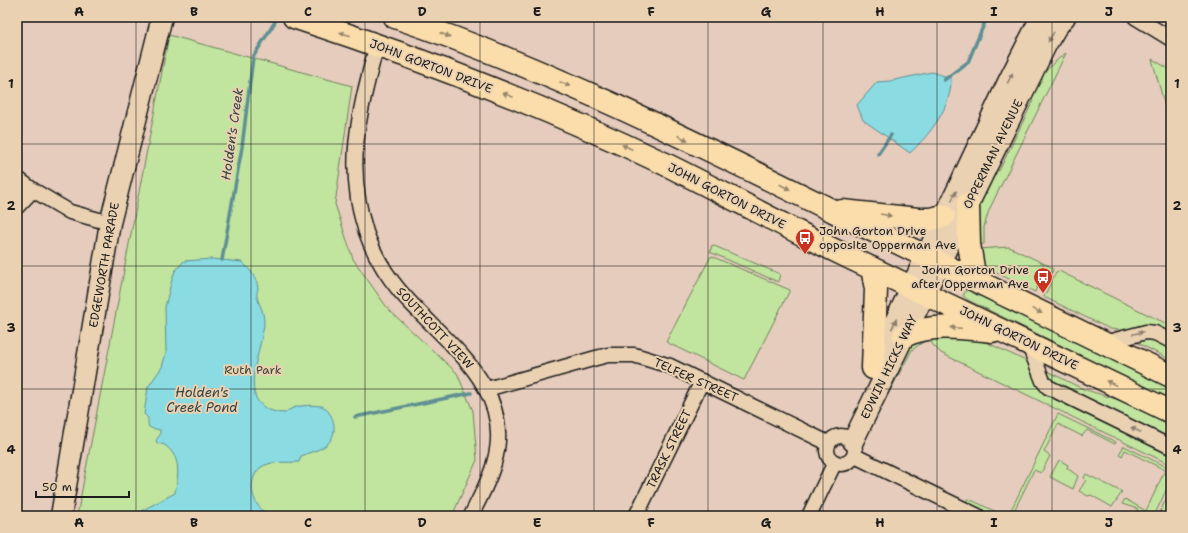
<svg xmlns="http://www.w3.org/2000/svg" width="1188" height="533" viewBox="0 0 1188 533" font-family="'Shantell Sans',sans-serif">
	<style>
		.green { fill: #c1e49e; stroke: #6e805d }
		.water { fill: #8adbe2; stroke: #5e8f93 }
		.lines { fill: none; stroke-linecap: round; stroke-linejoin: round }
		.stream { stroke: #5e8f93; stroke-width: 3.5 }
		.street-casing { stroke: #1c1c1c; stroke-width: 17 }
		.secondary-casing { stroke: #1c1c1c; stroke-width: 23 }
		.primary-casing { stroke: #1c1c1c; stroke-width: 25 }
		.street { stroke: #ead1b2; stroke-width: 14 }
		.secondary { stroke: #ead1b2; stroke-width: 20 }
		.primary { stroke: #fbddab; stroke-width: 22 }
		.oneway { fill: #97866b }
		.oneway2 { fill: #8d806e }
		.grid { fill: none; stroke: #1c1c1c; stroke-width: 1; stroke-opacity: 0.55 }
		.labels { text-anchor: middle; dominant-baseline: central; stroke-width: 4; stroke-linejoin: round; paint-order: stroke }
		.street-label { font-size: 12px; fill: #1c1c1c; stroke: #ead1b2 }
		.poi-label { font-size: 12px; fill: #1c1c1c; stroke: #ead1b2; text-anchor: start }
		.park-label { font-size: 12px; fill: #3d4436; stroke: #ead1b2 }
		.water-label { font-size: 13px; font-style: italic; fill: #324244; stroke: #ead1b2 }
		.neatline { fill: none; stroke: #1c1c1c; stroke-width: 1.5 }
		.grid-label { font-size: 13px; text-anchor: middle; font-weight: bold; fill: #1c1c1c }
	</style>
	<rect width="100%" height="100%" fill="#e5ccbc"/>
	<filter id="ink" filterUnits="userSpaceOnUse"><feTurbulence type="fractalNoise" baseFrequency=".025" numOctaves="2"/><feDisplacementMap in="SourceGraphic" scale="8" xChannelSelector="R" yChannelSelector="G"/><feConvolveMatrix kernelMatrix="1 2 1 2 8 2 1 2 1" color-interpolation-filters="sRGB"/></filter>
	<g filter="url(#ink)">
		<path class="green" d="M169 35 352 86 335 204 353 259 388 309 457 373 473 411 477 460 452 516H77Z
			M1066 53 989 210 984 227V244L978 245 980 202 994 169 999 171 1033 101 1029 98C1037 80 1049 65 1066 53Z
			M1152 59 1171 70V129Z
			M712 245 780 274 778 282 710 252Z
			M1009 247 1051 267 1053 270 1043 291 1037 287 1035 292 981 265 978 249Z
			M711 256 790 290 744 380 666 342Z
			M1059 271 1171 326V335L1110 329 1044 297 1056 272Z
			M968 286 1171 385V405L1082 360 1062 346 968 300 963 296Z
			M931 337 975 339 990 344 1026 361C1035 368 1036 385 1044 394L1171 456V465L941 353 932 344Z
			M1149 337 1171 347V360L1136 342Z
			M927 339 912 350 885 400C891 379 900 357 915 340Z
			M1047 371 1083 389 1122 401 1171 424V444L1053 386Z
			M1058 414 1116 442 1115 444 1087 430 1082 436 1058 424 1044 452 1050 456 1041 473 1034 470 1012 515 1009 514Z
			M1124 446 1171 469V480L1154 516H1135L1138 509 1122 504 1125 499 1146 511 1165 470 1125 450 1122 456 1119 454Z
			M1059 460 1068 465 1067 468 1078 476 1073 489 1050 477Z
			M1086 474 1122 492 1112 507 1091 495 1088 496 1079 491 1086 480 1084 478Z
			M1171 489V501L1164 516H1158Z
			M967 499H969L1005 516H991L966 504Z"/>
		<path class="water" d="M932 72 951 78C952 107 930 134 910 153L863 120 857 105 877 82 890 81Z
			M212 259 242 262C249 268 257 278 258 288 258 291 256 294 257 297 260 307 264 311 264 323 262 354 231 410 285 413 294 404 310 405 322 406 336 415 339 436 325 446 318 451 309 452 301 456L299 462C288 463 270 460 260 468 245 482 253 510 272 516H136L141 511 175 493C178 476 182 459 166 446 164 444 160 444 157 443L156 440 160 435V430C149 427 148 431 148 418L144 414 148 387 162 367 166 353 165 307 171 283 175 271 184 261Z"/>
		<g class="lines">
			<path class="stream" d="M944 80 968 62 987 17
				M878 154 891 135
				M222 260 242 147 253 57 278 17
				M355 417 471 393"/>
			<defs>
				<path id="street" d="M1135 17 1171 39
					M377 44C360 110 344 164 366 232 373 252 385 273 399 290 441 340 517 386 494 463 489 482 479 499 471 516
					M17 178 33 190 70 212 110 223
					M17 207 33 190
					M1028 343 1043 381 1048 387 1171 447
					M1104 343 1146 332 1155 333 1171 341
					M487 389 596 358 608 355H634L670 366 828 443
					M827 450a14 14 0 1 1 28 0a14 14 0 1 1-28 0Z
					M855 456 978 516
					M636 516 702 381
					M809 516 835 462"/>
				<path id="secondary" d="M874 366 1009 80 1041 17
					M853 441 1046 45 1056 28 1065 17
					M61 516 110 223 162 17"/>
				<path id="primary" d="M294 17C420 58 543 106 663 163 722 192 780 224 840 253 950 307 1061 358 1171 412
					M395 17C547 68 692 141 835 212 947 267 1059 321 1171 376
					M968 204 969 244 975 280
					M842 211 918 219H931L944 216
					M872 268 876 289 873 368
					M904 336C931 323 963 328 992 331"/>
			</defs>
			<use href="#street" class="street-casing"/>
			<use href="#secondary" class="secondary-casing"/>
			<use href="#primary" class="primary-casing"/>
			<use href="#street" class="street"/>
			<use href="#secondary" class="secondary"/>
			<use href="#primary" class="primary"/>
		</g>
		<defs><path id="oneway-solid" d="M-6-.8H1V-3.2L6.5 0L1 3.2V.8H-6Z"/></defs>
		<g class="oneway">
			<use href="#oneway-solid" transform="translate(345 34) rotate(-162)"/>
			<use href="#oneway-solid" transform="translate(445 35) rotate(21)"/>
			<use href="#oneway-solid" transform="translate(565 84) rotate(23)"/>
			<use href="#oneway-solid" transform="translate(508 95) rotate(-158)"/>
			<use href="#oneway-solid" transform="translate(683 138) rotate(25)"/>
			<use href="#oneway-solid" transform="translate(627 147) rotate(-156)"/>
			<use href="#oneway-solid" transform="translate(785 187) rotate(27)"/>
			<use href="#oneway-solid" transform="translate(886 215) rotate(10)"/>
			<use href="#oneway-solid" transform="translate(1037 311) rotate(26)"/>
			<use href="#oneway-solid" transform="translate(956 328) rotate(-178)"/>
			<use href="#oneway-solid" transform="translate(1111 383) rotate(-154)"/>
		</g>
		<g class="oneway2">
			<use href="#oneway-solid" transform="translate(1051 37) rotate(120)"/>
			<use href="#oneway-solid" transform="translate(1010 78) rotate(-63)"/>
			<use href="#oneway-solid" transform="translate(954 196) rotate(-65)"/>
			<use href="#oneway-solid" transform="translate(894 324) rotate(-65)"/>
			<use href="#oneway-solid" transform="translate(1138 333) rotate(-14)"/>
			<use href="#oneway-solid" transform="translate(1136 430) rotate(-154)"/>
		</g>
	</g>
	<path class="grid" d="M136 17V516M251 17V516M365 17V516M480 17V516M594 17V516M708 17V516M823 17V516M937 17V516M1052 17V516M17 144H1171M17 266H1171M17 389H1171"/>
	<defs>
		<symbol id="bus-pin" viewBox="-11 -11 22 30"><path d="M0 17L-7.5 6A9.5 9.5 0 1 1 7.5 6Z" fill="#c8321e" stroke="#ead1b2"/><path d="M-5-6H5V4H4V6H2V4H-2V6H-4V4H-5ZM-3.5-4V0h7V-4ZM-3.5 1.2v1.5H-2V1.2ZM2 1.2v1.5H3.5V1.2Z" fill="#fff"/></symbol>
	</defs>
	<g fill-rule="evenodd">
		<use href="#bus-pin" x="794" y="227" width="22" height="30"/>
		<use href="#bus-pin" x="1032" y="266" width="22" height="30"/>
	</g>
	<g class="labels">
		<g class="street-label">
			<text transform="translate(431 66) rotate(21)">JOHN GORTON DRIVE</text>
			<text transform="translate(993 154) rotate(-64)">OPPERMAN AVENUE</text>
			<text transform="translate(727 196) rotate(27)">JOHN GORTON DRIVE</text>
			<text transform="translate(104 265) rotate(-80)">EDGEWORTH PARADE</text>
			<text transform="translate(435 328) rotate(47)">SOUTHCOTT VIEW</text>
			<text transform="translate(1019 338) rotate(26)">JOHN GORTON DRIVE</text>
			<text transform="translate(889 367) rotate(-64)">EDWIN HICKS WAY</text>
			<text transform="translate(696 380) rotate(24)">TELFER STREET</text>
			<text transform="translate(669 449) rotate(-64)">TRASK STREET</text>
		</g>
		<g class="poi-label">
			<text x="819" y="231">John Gorton Drive<tspan x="819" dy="14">opposite Opperman Ave</tspan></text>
			<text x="1029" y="270" text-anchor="end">John Gorton Drive<tspan x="1029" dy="14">after Opperman Ave</tspan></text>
		</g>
		<g class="park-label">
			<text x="253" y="370">Ruth Park</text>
		</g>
		<g class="water-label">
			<text transform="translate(232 134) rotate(-82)">Holden's Creek</text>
			<text x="202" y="392">Holden's<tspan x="202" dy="15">Creek Pond</tspan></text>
		</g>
	</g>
	<rect width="1188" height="533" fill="none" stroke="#ead1b2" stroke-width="44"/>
	<path d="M36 491v6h93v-6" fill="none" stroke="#1c1c1c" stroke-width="2"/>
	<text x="42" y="491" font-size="12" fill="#1c1c1c" stroke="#ead1b2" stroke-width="3" paint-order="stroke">50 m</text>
	<rect x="22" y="22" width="1144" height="489" class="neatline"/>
	<g class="grid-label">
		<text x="79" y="16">A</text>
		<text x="194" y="16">B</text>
		<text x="308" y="16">C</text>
		<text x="422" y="16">D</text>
		<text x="537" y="16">E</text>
		<text x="651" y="16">F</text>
		<text x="766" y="16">G</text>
		<text x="880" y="16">H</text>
		<text x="994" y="16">I</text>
		<text x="1109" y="16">J</text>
		<text x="11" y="88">1</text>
		<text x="1177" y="88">1</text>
		<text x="11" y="210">2</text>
		<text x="1177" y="210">2</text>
		<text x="11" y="332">3</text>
		<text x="1177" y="332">3</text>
		<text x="11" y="454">4</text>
		<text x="1177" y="454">4</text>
		<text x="79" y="527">A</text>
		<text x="194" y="527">B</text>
		<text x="308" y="527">C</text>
		<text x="422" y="527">D</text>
		<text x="537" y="527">E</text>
		<text x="651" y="527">F</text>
		<text x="766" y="527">G</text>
		<text x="880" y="527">H</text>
		<text x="994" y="527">I</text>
		<text x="1109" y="527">J</text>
	</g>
</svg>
